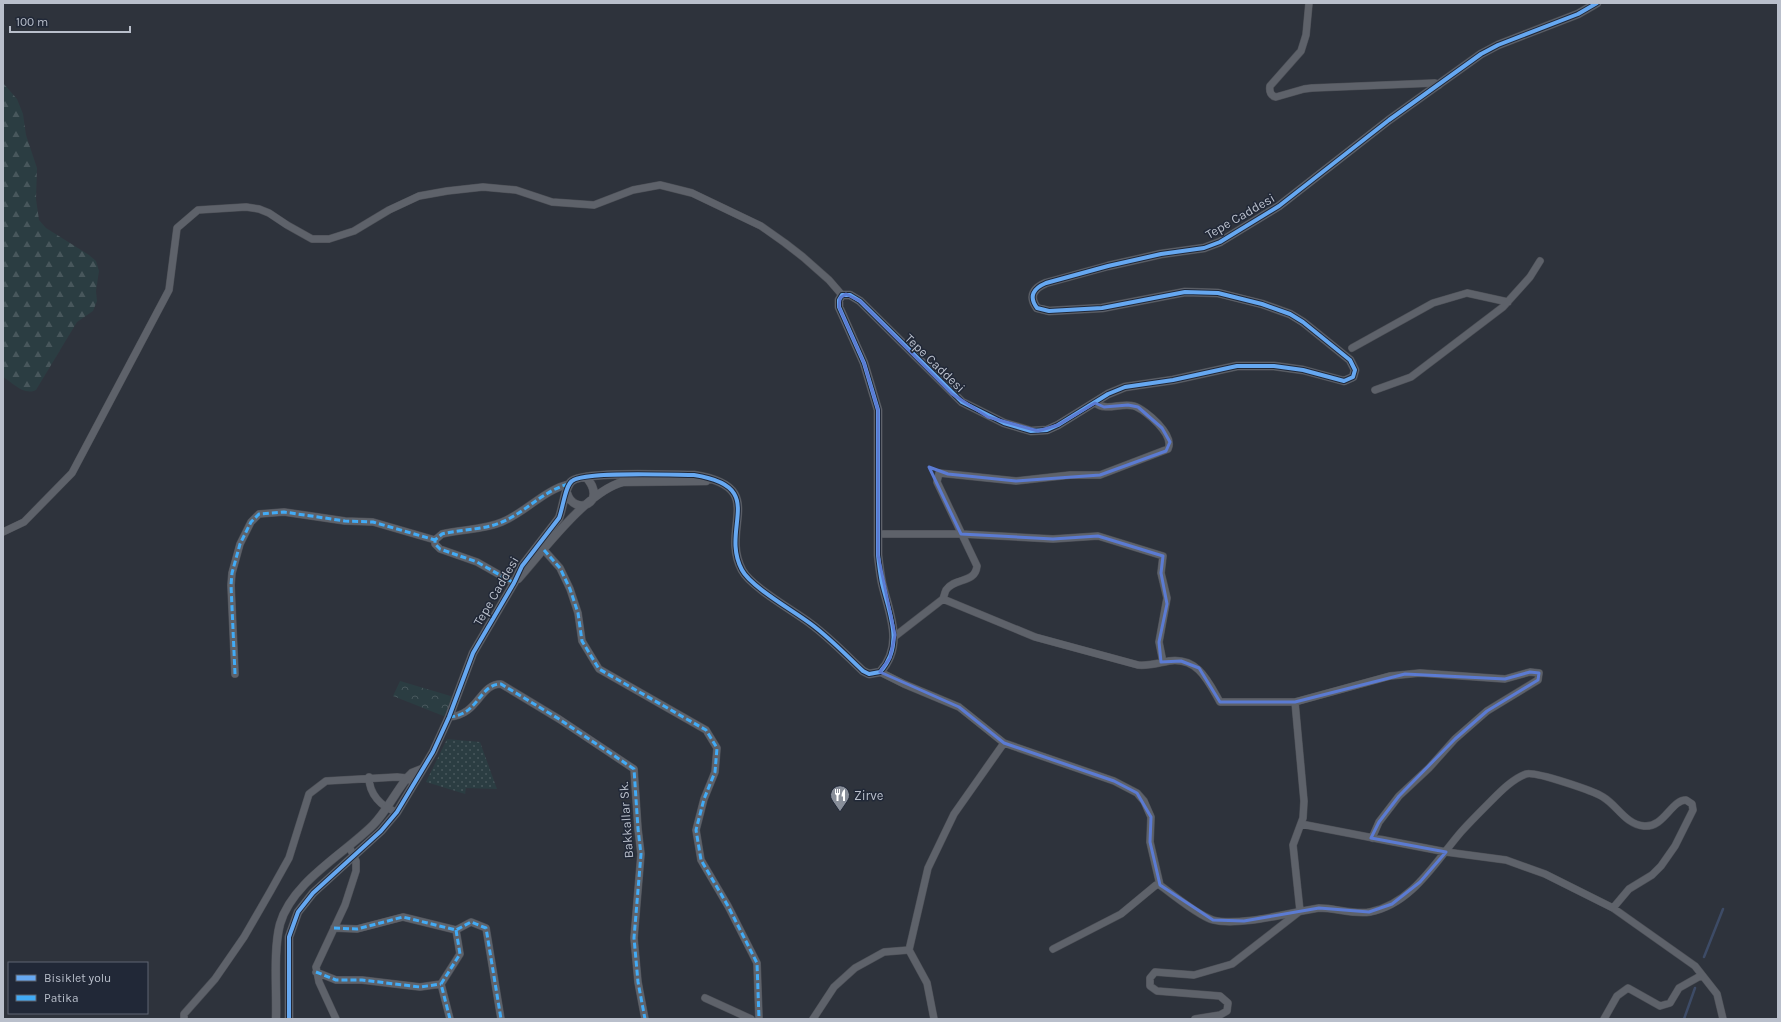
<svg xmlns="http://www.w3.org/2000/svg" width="1781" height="1022" viewBox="0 0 1781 1022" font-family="Karla,sans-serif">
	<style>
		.forest { fill: url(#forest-firs) }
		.park { fill: url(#park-crowns) }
		.garden { fill: url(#garden-dots) }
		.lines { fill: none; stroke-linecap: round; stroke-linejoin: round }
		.stream { stroke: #3d4b66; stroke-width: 2.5 }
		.minor-casing { stroke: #4c4f56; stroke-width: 8 }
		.tertiary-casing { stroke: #4c4f56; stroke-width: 9 }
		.minor { stroke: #5e626a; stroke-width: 7 }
		.tertiary { stroke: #5e626a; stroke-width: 8 }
		.quiet { stroke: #42abf6; stroke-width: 3; stroke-dasharray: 6 3; stroke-linecap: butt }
		.cycleway-casing { stroke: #212837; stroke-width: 6 }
		.cycleway { stroke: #66a8f1; stroke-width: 4 }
		.marked { fill: none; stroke: #5b7bd3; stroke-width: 3; stroke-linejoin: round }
		.labels { text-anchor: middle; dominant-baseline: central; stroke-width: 3; stroke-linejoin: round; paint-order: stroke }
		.street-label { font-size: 13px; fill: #b9bfcb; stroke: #212837 }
		.poi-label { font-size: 13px; fill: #b9bfcb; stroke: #212837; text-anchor: start }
	</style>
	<defs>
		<pattern id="forest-firs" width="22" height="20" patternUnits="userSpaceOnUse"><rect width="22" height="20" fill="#2b3d42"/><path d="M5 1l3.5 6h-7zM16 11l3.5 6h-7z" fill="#48575c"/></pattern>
		<pattern id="park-crowns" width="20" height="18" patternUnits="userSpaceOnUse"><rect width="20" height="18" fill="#2b3d42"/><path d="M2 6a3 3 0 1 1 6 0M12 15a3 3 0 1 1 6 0" fill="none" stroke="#48575c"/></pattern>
		<pattern id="garden-dots" width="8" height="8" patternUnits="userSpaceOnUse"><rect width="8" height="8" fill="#2b3d42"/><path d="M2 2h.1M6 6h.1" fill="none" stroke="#48575c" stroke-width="1.8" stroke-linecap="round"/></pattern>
	</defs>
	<rect width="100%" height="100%" fill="#2e333c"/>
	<path class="forest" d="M3 83 17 99 23 114 26 135 37 168 36 199 39 220 46 228 89 255 96 261 99 271 96 291 97 301 93 311 77 322 36 390C24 396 13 383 3 377Z"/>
	<path class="park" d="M400 681 454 697 446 717 393 696Z"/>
	<path class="garden" d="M447 739 480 742 497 789 466 788 465 794 426 782Z"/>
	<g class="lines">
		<path class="stream" d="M1704 957 1723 909
			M1684 1019 1695 988"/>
		<defs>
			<path id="minor" d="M1309 3 1306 35 1301 51 1270 86C1269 92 1271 96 1276 97L1304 89 1312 88 1435 83 1439 85
				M1352 348 1433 303 1467 293 1508 302
				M1375 390 1411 377 1503 307 1530 277 1540 261
				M3 532 24 522 72 473 169 290 177 228 198 210 246 207 259 209 269 213 287 225 312 239H329L354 231 389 210 419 196 447 191 483 187 516 190 552 202 594 205 633 190 660 185 692 193 761 226 785 243 803 257 829 280 842 295
				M878 534H961L1053 539 1098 536 1163 556 1161 573 1167 598 1159 642 1163 662
				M544 550 560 568 570 589 578 613 582 641 599 669 706 730 717 748 715 772 704 799 696 830 701 860 728 906 757 963 759 1019
				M514 583 477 562 440 549 435 544V540L442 534C462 529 484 530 502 522 526 512 544 490 569 484
				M943 599 1035 637 1138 665C1150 666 1158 663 1169 661 1198 657 1208 681 1220 702H1295L1390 676 1420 673 1505 679 1530 672 1539 673 1538 680 1487 711 1455 739 1429 768 1399 796 1379 822 1372 838
				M894 637 943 599C944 596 945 592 946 590 955 577 975 584 977 566L937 482 939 473 1016 481 1070 475H1100L1168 449C1175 435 1146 410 1134 406 1121 402 1107 412 1095 403
				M880 672 904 684 959 707 1004 743 1114 781 1137 793 1144 801 1151 817 1150 842 1160 885
				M235 674 231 585 232 573 240 544 251 522 259 514 284 512 345 521 373 522 435 540
				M449 717C479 715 479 684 501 684L559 719 634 769 638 829 641 854 634 938 638 982 645 1019
				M369 777C369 794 381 807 397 812
				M1301 824 1446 852 1506 860 1545 874 1613 908 1695 966 1717 994 1723 1019
				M334 928 357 929 403 917 456 930 471 922 486 928 501 1019
				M1053 949 1121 914 1156 885H1160C1173 895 1199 916 1213 920 1239 927 1292 912 1319 908 1336 908 1354 915 1370 912 1412 904 1436 861 1461 832 1470 822 1479 813 1488 804 1499 793 1512 779 1526 774 1535 771 1594 791 1603 797 1618 806 1625 824 1644 826 1664 828 1671 800 1686 800L1692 804 1693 810 1675 846 1661 866 1652 875 1629 889 1613 908
				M316 972 336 980H362L420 987 441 984
				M705 998 751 1019
				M184 1019V1014L215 979 244 937 270 892 289 858 309 794 326 781 397 777 407 778 414 783
				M336 1019 319 982 316 967 345 905 356 871V861L349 846
				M450 1019 441 984 460 954 456 930
				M813 1019 834 987 855 968 884 952 909 950
				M934 1019 927 983 909 950 928 868 954 814 1004 743
				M1195 1019 1220 1015 1227 1011 1228 1003 1220 996 1157 991 1150 986V978L1155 972 1194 975 1232 964 1300 911 1293 845 1303 818 1304 801 1295 702
				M1604 1019 1617 996 1628 988 1660 1006 1670 1003 1679 988 1702 975"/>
			<path id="tertiary" d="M567 493C574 517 609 503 586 477
				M518 579C543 551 587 491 623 482L706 481
				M276 1019C277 991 273 951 280 924 292 882 344 854 373 825 386 812 395 793 407 778L412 773 422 769
				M289 1019V937L298 912 313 893 381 831 397 812 433 752 449 717 473 653 514 583 522 566 559 518C563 508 565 486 572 481 584 471 674 475 694 475 770 487 719 527 742 570 751 587 794 611 811 624 830 638 846 655 863 671L869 674 880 672C905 645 889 613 882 583 880 573 879 564 878 555V410L864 363 839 307V300L842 295H850L860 301 962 402 1004 423 1031 431 1047 430 1058 425 1108 394 1125 387 1173 380 1237 366H1274L1303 370 1344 381 1353 377 1355 370 1350 360 1303 322 1290 314 1262 304 1218 293 1185 292 1102 308 1049 311 1037 308C1028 296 1034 288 1046 283L1108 266 1161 254 1204 248 1220 242 1279 206 1389 120 1481 54 1498 45 1578 14 1597 3"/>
		</defs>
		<use href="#minor" class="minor-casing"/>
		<use href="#tertiary" class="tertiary-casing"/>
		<use href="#minor" class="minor"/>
		<use href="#tertiary" class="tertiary"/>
		<path class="quiet" d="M544 550 560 568 570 589 578 613 582 641 599 669 706 730 717 748 715 772 704 799 696 830 701 860 728 906 757 963 759 1019
			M514 583 477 562 440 549 435 544V540L442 534C462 529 484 530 502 522 526 512 544 490 569 484
			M235 674 231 585 232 573 240 544 251 522 259 514 284 512 345 521 373 522 435 540
			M449 717C479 715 479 684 501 684L559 719 634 769 638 829 641 854 634 938 638 982 645 1019
			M334 928 357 929 403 917 456 930 471 922 486 928 501 1019
			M316 972 336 980H362L420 987 441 984
			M450 1019 441 984 460 954 456 930"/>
		<defs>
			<path id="cycleway" d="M289 1019V937L298 912 313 893 381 831 397 812 433 752 449 717 473 653 514 583 522 566 559 518C563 508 565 486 572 481 584 471 674 475 694 475 770 487 719 527 742 570 751 587 794 611 811 624 830 638 846 655 863 671L869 674 880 672C905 645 889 613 882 583 880 573 879 564 878 555V410L864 363 839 307V300L842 295H850L860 301 962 402 1004 423 1031 431 1047 430 1058 425 1108 394 1125 387 1173 380 1237 366H1274L1303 370 1344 381 1353 377 1355 370 1350 360 1303 322 1290 314 1262 304 1218 293 1185 292 1102 308 1049 311 1037 308C1028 296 1034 288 1046 283L1108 266 1161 254 1204 248 1220 242 1279 206 1389 120 1481 54 1498 45 1578 14 1597 3"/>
		</defs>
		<use href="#cycleway" class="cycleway-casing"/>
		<use href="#cycleway" class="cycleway"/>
	</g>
	<path class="marked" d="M846 294 860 301 952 394 988 417 1038 431 1058 425 1095 403 1104 407 1128 405 1138 407 1162 428 1170 442 1166 451 1100 475 1016 481 948 474 929 467 961 534 1053 539 1098 536 1163 556 1161 573 1167 604 1159 642 1161 662 1181 661 1199 668 1220 702H1295L1405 674 1505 679 1530 672 1539 673 1538 680 1487 711 1455 739 1399 796 1379 822 1371 838 1446 852 1420 882 1392 904 1369 912 1319 908 1244 921 1213 920 1160 885 1150 842 1151 817 1137 793 1114 781 1004 743 959 707 880 672 890 658 895 635 878 555V410L864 363 839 307 840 298Z"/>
	<defs>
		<symbol id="restaurant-pin" viewBox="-11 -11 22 30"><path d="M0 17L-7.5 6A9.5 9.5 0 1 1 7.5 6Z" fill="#888e99" stroke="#212837"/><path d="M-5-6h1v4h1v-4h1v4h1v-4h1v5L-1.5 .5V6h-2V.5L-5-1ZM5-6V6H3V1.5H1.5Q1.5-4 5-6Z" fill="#fff"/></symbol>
	</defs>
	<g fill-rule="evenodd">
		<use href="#restaurant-pin" x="829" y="784" width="22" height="30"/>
	</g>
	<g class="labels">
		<g class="street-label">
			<text transform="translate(1240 216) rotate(-30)">Tepe Caddesi</text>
			<text transform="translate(935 363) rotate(44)">Tepe Caddesi</text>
			<text transform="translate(496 591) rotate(-60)">Tepe Caddesi</text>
			<text transform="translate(626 820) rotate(-94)">Bakkallar Sk.</text>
		</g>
		<g class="poi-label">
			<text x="854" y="795">Zirve</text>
		</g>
	</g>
	<rect width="1781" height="1022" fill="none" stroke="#b9bfcb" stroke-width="8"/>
	<rect x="8" y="962" width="140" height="52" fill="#212837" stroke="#5e6472"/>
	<rect x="16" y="975" width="20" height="6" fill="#66a8f1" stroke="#5e6472"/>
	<text x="44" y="982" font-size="12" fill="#b9bfcb">Bisiklet yolu</text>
	<rect x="16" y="995" width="20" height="6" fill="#42abf6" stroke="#5e6472"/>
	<text x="44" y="1002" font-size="12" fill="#b9bfcb">Patika</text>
	<path d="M10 26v6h120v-6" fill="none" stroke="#b9bfcb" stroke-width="2"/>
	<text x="16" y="26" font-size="12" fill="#b9bfcb" stroke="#212837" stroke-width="3" paint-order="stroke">100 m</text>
</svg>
